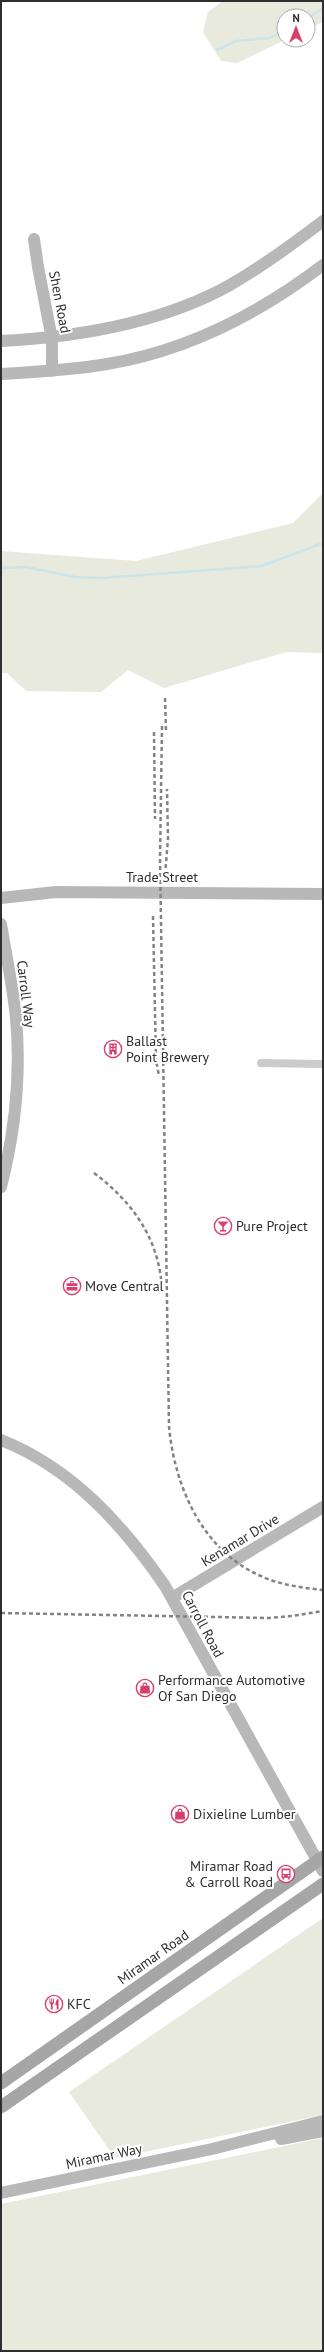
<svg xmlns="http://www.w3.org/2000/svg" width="324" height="2352" viewBox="0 0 324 2352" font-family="'PT Sans',sans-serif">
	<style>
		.green { fill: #e7eadd }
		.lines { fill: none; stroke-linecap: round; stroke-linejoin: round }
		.stream { stroke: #cbe4e9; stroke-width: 2.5 }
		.street { stroke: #cbcbcb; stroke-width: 8 }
		.secondary { stroke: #b8b8b8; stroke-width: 12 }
		.primary { stroke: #a6a6a6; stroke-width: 13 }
		.rail { stroke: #838383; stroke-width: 2.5; stroke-dasharray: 4 3; stroke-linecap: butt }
		.labels { text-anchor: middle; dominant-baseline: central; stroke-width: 4; stroke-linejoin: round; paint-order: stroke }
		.street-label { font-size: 14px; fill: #2e2e2e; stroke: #fff }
		.poi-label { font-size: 14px; fill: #2e2e2e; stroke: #fff; text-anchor: start }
	</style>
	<rect width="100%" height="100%" fill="#fff"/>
	<path class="green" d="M223 1H323V22L308 29V16H284L285 40 237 63 221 61 203 32 208 12Z
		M323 493V653L286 652 164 688 128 670 101 692 26 691 7 673H1V551L136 561 293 523Z
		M323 1918V2115L115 2158 69 2092Z
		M323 2138V2351H1V2204Z"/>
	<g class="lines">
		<path class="stream" d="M308 18 323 8
			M217 50 236 41 269 38 284 31
			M1 568 26 567 75 577 102 578 236 568 262 566 323 543"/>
		<path class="street" d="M261 1063 323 1064"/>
		<path class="secondary" d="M34 239 38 267 52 339V371
			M1 341C78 337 162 323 230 285 263 266 293 244 323 221
			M1 374C37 372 72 370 107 364 186 351 260 313 323 265
			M1 898 56 892 323 894
			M1 924C6 955 13 987 16 1018 21 1074 15 1132 1 1187
			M1 1440C72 1468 123 1525 165 1586L323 1871
			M172 1598 323 1507
			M281 2139 323 2131
			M1 2193 212 2149 323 2121"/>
		<path class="primary" d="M1 2083 323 1857
			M1 2107 323 1884"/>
		<path class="rail" d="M165 698 166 731
			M162 726 160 859 169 1427C175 1488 203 1552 263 1577 281 1585 304 1588 323 1590
			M154 732 155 819
			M165 875 168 839 167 789
			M153 916 156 1060 159 1076
			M94 1173C134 1203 161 1242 162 1293
			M1 1613 269 1618 292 1616 323 1611"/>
	</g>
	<defs>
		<symbol id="building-ring" viewBox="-11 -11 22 22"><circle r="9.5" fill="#fff" stroke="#d73f6d" stroke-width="1.5"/><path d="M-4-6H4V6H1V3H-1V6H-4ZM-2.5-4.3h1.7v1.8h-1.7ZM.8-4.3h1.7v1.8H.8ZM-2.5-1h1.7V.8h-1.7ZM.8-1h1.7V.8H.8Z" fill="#d73f6d"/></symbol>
		<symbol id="bar-ring" viewBox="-11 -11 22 22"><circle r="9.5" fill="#fff" stroke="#d73f6d" stroke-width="1.5"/><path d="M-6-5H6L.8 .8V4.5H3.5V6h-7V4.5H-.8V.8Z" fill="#d73f6d"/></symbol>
		<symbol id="office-ring" viewBox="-11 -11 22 22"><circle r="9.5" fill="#fff" stroke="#d73f6d" stroke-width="1.5"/><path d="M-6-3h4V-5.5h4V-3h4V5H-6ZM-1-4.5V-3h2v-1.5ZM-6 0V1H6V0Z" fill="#d73f6d"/></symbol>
		<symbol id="shop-ring" viewBox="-11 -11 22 22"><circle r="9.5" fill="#fff" stroke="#d73f6d" stroke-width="1.5"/><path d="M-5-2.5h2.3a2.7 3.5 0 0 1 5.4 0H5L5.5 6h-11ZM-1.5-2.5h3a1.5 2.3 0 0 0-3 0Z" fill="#d73f6d"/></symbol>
		<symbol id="bus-ring" viewBox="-11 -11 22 22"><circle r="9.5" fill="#fff" stroke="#d73f6d" stroke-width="1.5"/><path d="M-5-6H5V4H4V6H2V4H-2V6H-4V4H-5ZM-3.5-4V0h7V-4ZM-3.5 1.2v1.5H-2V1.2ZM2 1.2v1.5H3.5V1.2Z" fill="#d73f6d"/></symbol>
		<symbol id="restaurant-ring" viewBox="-11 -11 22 22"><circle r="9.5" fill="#fff" stroke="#d73f6d" stroke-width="1.5"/><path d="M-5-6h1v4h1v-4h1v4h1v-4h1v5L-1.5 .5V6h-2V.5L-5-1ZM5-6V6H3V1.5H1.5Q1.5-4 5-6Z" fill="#d73f6d"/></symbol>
	</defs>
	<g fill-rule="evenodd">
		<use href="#building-ring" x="103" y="1039" width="20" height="20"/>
		<use href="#bar-ring" x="213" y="1216" width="20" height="20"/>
		<use href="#office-ring" x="62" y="1276" width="20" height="20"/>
		<use href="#shop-ring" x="135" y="1678" width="20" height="20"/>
		<use href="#shop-ring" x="170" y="1804" width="20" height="20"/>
		<use href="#bus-ring" x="276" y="1864" width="20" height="20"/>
		<use href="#restaurant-ring" x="44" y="1994" width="20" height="20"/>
	</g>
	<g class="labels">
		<g class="street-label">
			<text transform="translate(60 302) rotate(79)">Shen Road</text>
			<text x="162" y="877">Trade Street</text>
			<text transform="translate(26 994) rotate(83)">Carroll Way</text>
			<text transform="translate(240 1540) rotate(-31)">Kenamar Drive</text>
			<text transform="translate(203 1624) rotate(62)">Carroll Road</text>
			<text transform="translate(153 1957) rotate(-35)">Miramar Road</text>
			<text transform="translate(104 2156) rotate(-12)">Miramar Way</text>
		</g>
		<g class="poi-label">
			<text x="126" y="1041">Ballast<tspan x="126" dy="16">Point Brewery</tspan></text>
			<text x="236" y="1226">Pure Project</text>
			<text x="85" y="1286">Move Central</text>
			<text x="158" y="1680">Performance Automotive<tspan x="158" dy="16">Of San Diego</tspan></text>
			<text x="193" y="1814">Dixieline Lumber</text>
			<text x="273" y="1866" text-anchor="end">Miramar Road<tspan x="273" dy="16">&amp; Carroll Road</tspan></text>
			<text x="67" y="2004">KFC</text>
		</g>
	</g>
	<rect width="324" height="2352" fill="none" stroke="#2e2e2e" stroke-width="4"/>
	<g transform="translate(296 28)"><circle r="19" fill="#ffffff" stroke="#ababab"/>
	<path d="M0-3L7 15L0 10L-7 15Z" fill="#d73f6d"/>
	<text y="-6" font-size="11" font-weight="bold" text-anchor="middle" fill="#2e2e2e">N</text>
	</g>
</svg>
